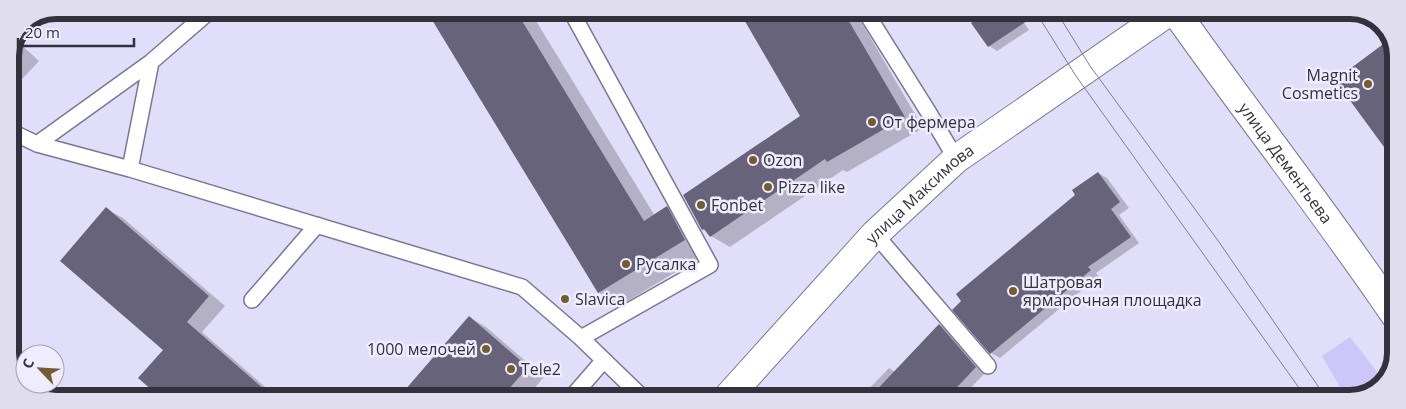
<svg xmlns="http://www.w3.org/2000/svg" width="1406" height="409" viewBox="0 0 1406 409" font-family="'Open Sans',sans-serif">
	<style>
		.green { fill: #cdc6fa }
		.shadow { fill: #0003 }
		.building { fill: #66637b }
		.lines { fill: none; stroke-linecap: round; stroke-linejoin: round }
		.service-casing { stroke: #7a7790; stroke-width: 18 }
		.secondary-casing { stroke: #7a7790; stroke-width: 30 }
		.primary-casing { stroke: #7a7790; stroke-width: 30 }
		.service { stroke: #fff; stroke-width: 15 }
		.secondary { stroke: #fff; stroke-width: 28 }
		.primary { stroke: #fff; stroke-width: 28 }
		.tram { stroke: #7f7d8f; stroke-width: 1 }
		.poi-dot { fill: #755c2d; stroke: #eeecfd; stroke-width: 2 }
		.labels { text-anchor: middle; dominant-baseline: central; stroke-width: 5; stroke-linejoin: round; paint-order: stroke }
		.poi-label { font-size: 16px; fill: #33323c; stroke: #eeecfd; text-anchor: start }
		.street-label { font-size: 16px; fill: #33323c; stroke: #eeecfd }
		.rim { fill: none; stroke: #33323c; stroke-width: 6 }
	</style>
	<rect width="100%" height="100%" fill="#e1def9"/>
	<path class="green" d="M1350 337 1384 381 1378 389 1350 399H1347L1322 356Z"/>
	<path class="shadow" d="M428 10 530 11 655 216 667 207 689 220 707 253 621 305 598 292Z
		M740 11H855L923 128 847 172 843 170 730 247 711 236 708 232 702 229 802 116Z
		M1016 11 1029 30 997 51 989 46Z
		M16 40 39 61 10 92V56Z
		M1391 40 1396 53 1395 160 1336 81Z
		M1098 173 1107 178 1129 208 1119 215 1139 243 1096 273 1099 276 1000 358 991 353 954 310 1077 195Z
		M106 209 123 218 225 306 202 332 278 398H163L164 350Z
		M469 317 486 327 544 377 526 398H399Z
		M940 325 949 330 985 373 960 399 860 398 889 368 895 372Z
		M1040 391 1052 399H1034Z"/>
	<path class="building" d="M426 10 516 11 644 221 667 206 685 240 598 293Z
		M739 11H843L905 117 827 162 825 159 710 237 704 229 702 230 683 195 800 116Z
		M989 11H1042L988 47 971 23Z
		M1390 39 1396 53 1395 162 1335 80Z
		M1098 172 1120 202 1111 209 1131 237 1088 267 1091 270 990 354 952 310 961 301 956 294 1075 195 1072 190Z
		M106 207 209 296 187 322 274 398H161L138 378 163 350 60 261Z
		M469 316 528 367 501 398H398Z
		M939 324 976 367 946 399 869 398Z"/>
	<g class="lines">
		<defs>
			<path id="service" d="M571 11 710 265 581 338
				M865 11 929 113 956 159
				M10 131 37 144 130 169 522 287 581 338 643 398
				M37 144 151 62 211 10
				M130 169 151 62
				M875 234 988 366
				M252 300 317 225
				M571 398 604 360"/>
			<g id="secondary">
				<path id="s1" d="M727 398 875 234 956 159 1170 11"/>
			</g>
			<g id="primary">
				<path id="s2" d="M1175 11C1247 113 1325 212 1395 315"/>
			</g>
		</defs>
		<use href="#service" class="service-casing"/>
		<use href="#secondary" class="secondary-casing"/>
		<use href="#primary" class="primary-casing"/>
		<use href="#service" class="service"/>
		<use href="#secondary" class="secondary"/>
		<use href="#primary" class="primary"/>
		<path class="tram" d="M1035 11 1076 76 1307 399
			M1056 11 1090 66 1219 242 1320 389 1325 399"/>
	</g>
	<g class="poi-dot">
		<circle cx="1368" cy="84" r="5"/>
		<circle cx="872" cy="122" r="5"/>
		<circle cx="753" cy="160" r="5"/>
		<circle cx="768" cy="187" r="5"/>
		<circle cx="701" cy="205" r="5"/>
		<circle cx="626" cy="264" r="5"/>
		<circle cx="1013" cy="291" r="5"/>
		<circle cx="565" cy="299" r="5"/>
		<circle cx="486" cy="349" r="5"/>
		<circle cx="511" cy="369" r="5"/>
	</g>
	<g class="labels">
		<g class="poi-label">
			<text x="1358" y="75" text-anchor="end">Magnit<tspan x="1358" dy="18">Cosmetics</tspan></text>
			<text x="882" y="122">От фермера</text>
			<text x="763" y="160">Ozon</text>
			<text x="778" y="187">Pizza like</text>
			<text x="711" y="205">Fonbet</text>
			<text x="636" y="264">Русалка</text>
			<text x="1023" y="282">Шатровая<tspan x="1023" dy="18">ярмарочная площадка</tspan></text>
			<text x="575" y="299">Slavica</text>
			<text x="476" y="349" text-anchor="end">1000 мелочей</text>
			<text x="521" y="369">Tele2</text>
		</g>
		<g class="street-label">
			<text stroke="none"><textPath href="#s2" startOffset="188">улица Дементьева</textPath></text>
			<text stroke="none"><textPath href="#s1" startOffset="281">улица Максимова</textPath></text>
		</g>
	</g>
	<path d="M0 0H1406V409H0ZM56 19H1350A37 37 0 0 1 1387 56V353A37 37 0 0 1 1350 390H56A37 37 0 0 1 19 353V56A37 37 0 0 1 56 19Z" fill="#dfddee" fill-rule="evenodd"/>
	<path class="rim" d="M56 19H1350A37 37 0 0 1 1387 56V353A37 37 0 0 1 1350 390H56A37 37 0 0 1 19 353V56A37 37 0 0 1 56 19Z"/>
	<g transform="translate(40 369) rotate(295)"><circle r="24" fill="#eeecfd" stroke="#a3a2b0"/>
	<path d="M0-4L9 19L0 12L-9 19Z" fill="#755c2d"/>
	<text y="-8" font-size="14" font-weight="bold" text-anchor="middle" fill="#33323c">С</text>
	</g>
	<path d="M18 38v8h116v-8" fill="none" stroke="#33323c" stroke-width="2.5"/>
	<text x="25" y="38" font-size="15" fill="#33323c" stroke="#eeecfd" stroke-width="4" paint-order="stroke">20 m</text>
</svg>
